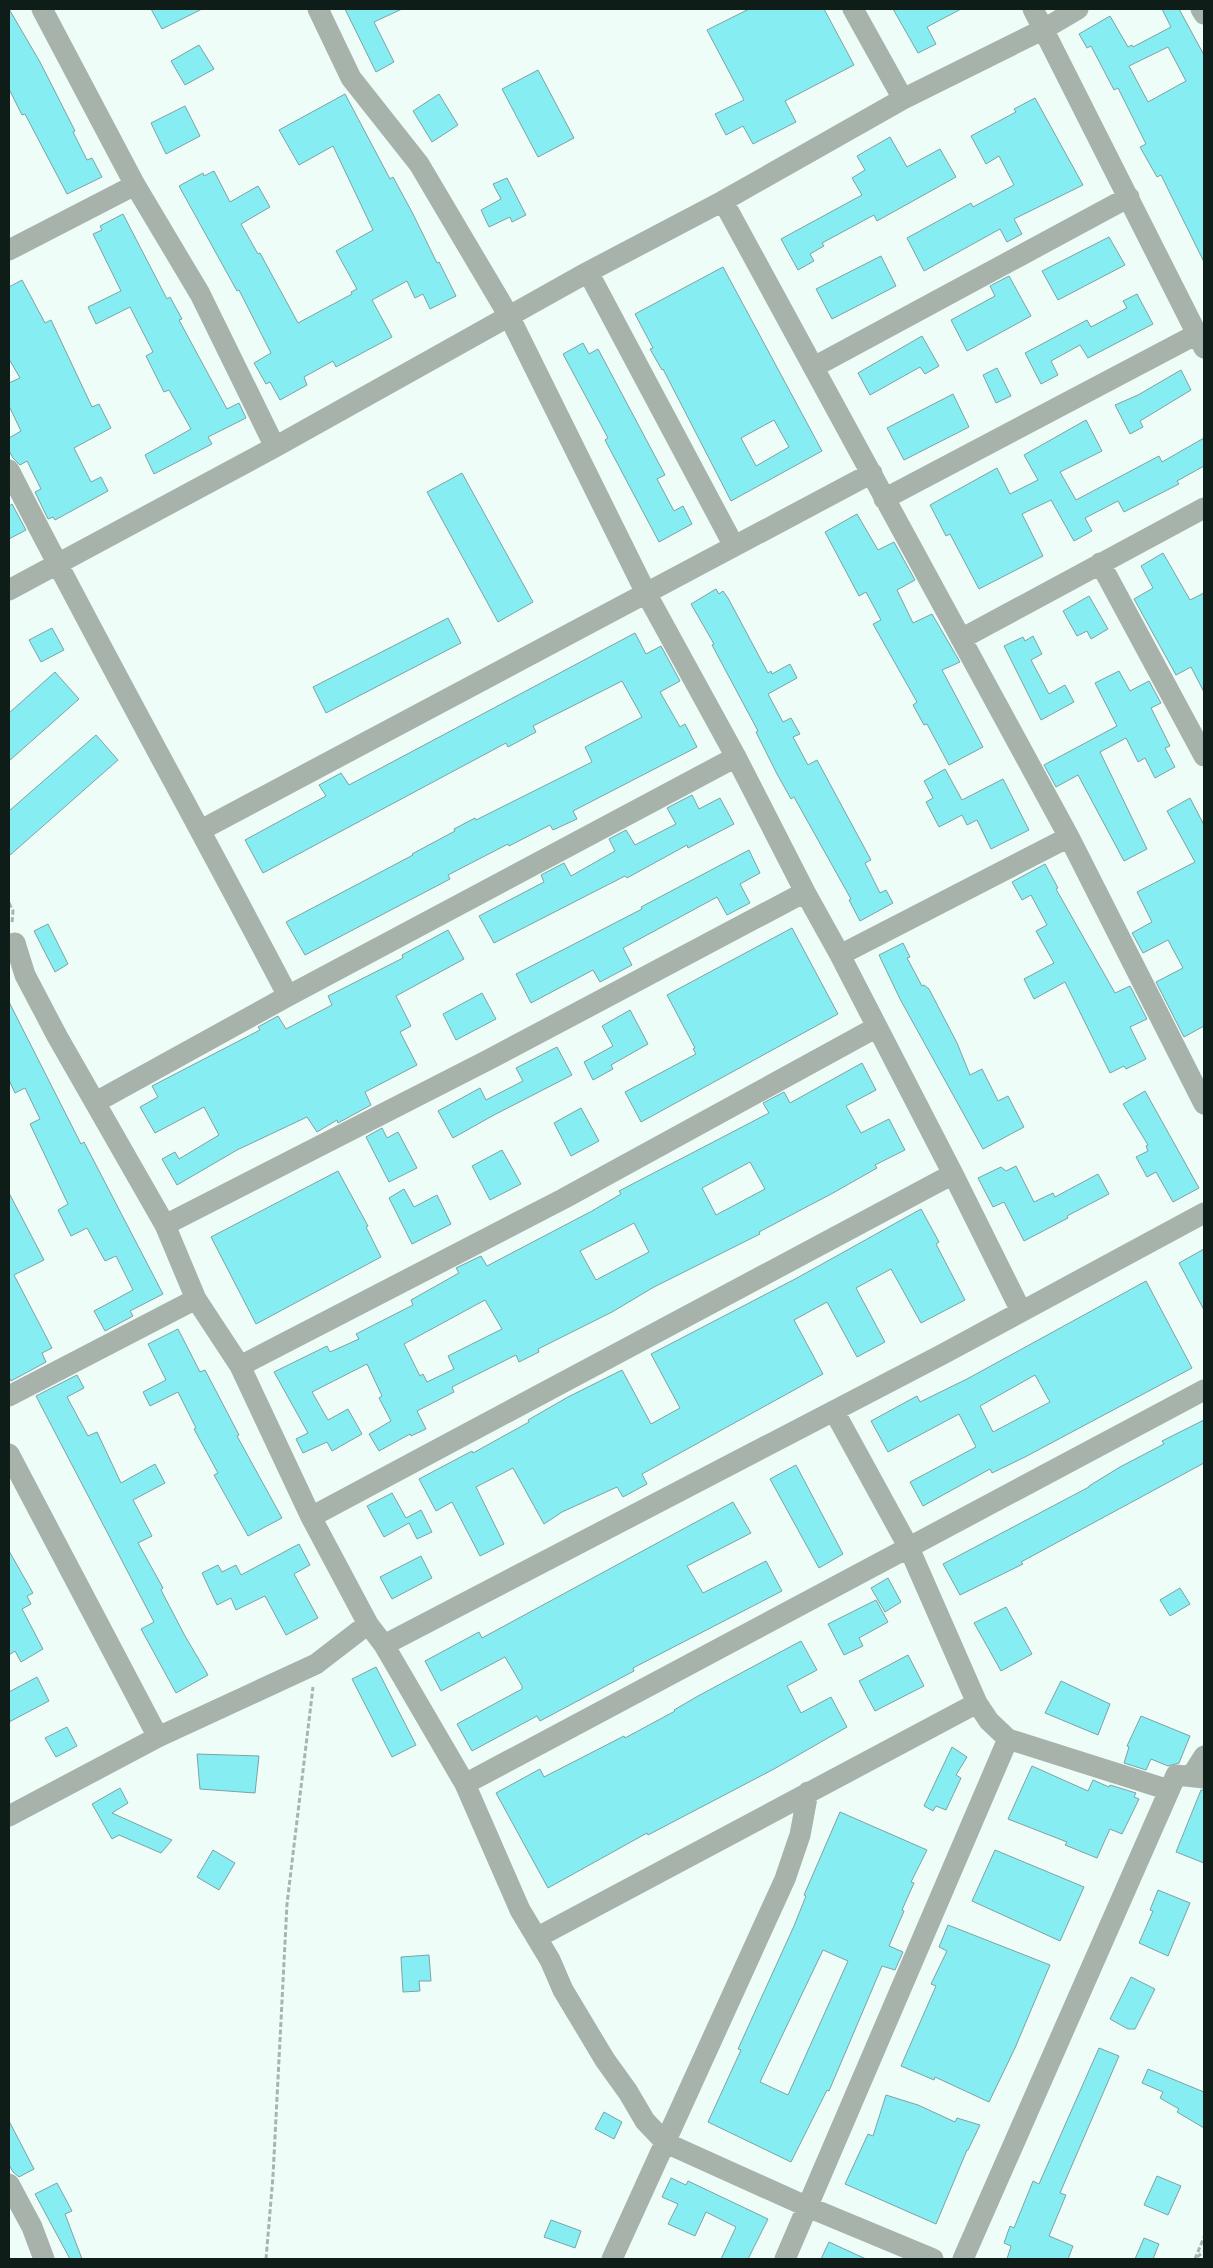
<svg xmlns="http://www.w3.org/2000/svg" width="1213" height="2268" viewBox="0 0 1213 2268" font-family="'DM Sans',sans-serif">
	<style>
		.building { fill: #86edf3; stroke: #7da3a4; fill-rule: evenodd }
		.lines { fill: none; stroke-linecap: round; stroke-linejoin: round }
		.path { stroke: #a7b5b1; stroke-width: 3; stroke-dasharray: 5 2.5; stroke-linecap: butt }
		.minor { stroke: #a7b3aa; stroke-width: 21 }
	</style>
	<rect width="100%" height="100%" fill="#effdf9"/>
	<path class="building" d="M9 9 40 62 75 131 73 132 87 160 92 158 102 177 67 194 25 114 22 115 9 89Z
		M151 9H202L162 29Z
		M345 9H402L374 22 394 62 376 72Z
		M749 9H824L854 65 785 101 796 122 753 144 743 126 726 135 715 114 744 100 707 30Z
		M893 9H961L927 27 936 44 918 53Z
		M1162 9H1179L1204 55V262L1161 175 1157 177 1140 147 1146 144 1118 88 1114 90 1091 46 1087 48 1079 34 1110 16 1128 47 1132 45 1133 47 1171 27ZM1168 47 1186 81 1148 102 1129 66Z
		M199 45 214 69 185 85 171 61Z
		M538 70 574 138 538 157 502 89Z
		M345 94 390 179 393 177 413 214 437 263 439 262 456 296 430 309 423 294 415 298 407 281 372 300 392 337 336 367 333 361 304 377 307 385 280 400 270 382 266 384 254 363 271 353 239 290 237 291 179 186 203 173 204 176 214 171 230 202 258 186 270 207 241 224 258 254 260 253 298 323 352 294 351 292 357 289 336 251 373 230 333 146 299 165 279 130Z
		M439 94 458 125 432 142 413 111Z
		M1035 98 1083 185 1014 219 1022 234 1007 242 1000 229 924 271 907 238 971 203 973 207 1014 185 999 156 986 164 971 136 1016 112 1014 109Z
		M185 106 200 136 166 154 151 123Z
		M890 137 907 167 940 149 956 177 877 221 874 215 822 243 824 246 810 254 814 261 798 270 781 239 862 195 852 178 865 170 857 156Z
		M507 178 526 215 512 222 510 217 489 227 481 210 501 199 493 184Z
		M123 214 167 299 170 297 182 319 179 320 227 409 239 403 246 418 208 437 212 444 154 474 145 455 191 429 169 390 164 392 146 356 153 352 130 307 96 324 88 307 121 291 93 234 102 230 100 226Z
		M1109 237 1125 265 1058 300 1042 271Z
		M881 256 896 286 832 319 816 289Z
		M723 267 822 451 731 501 663 369 662 370 650 349 653 348 635 314ZM774 420 789 447 756 466 741 438Z
		M1009 276 1031 316 967 351 951 320 995 296 990 286Z
		M22 280 45 323 51 320 92 407 99 404 111 428 74 448 91 482 101 477 108 491 55 520 53 517 48 519 35 492 41 489 27 461 20 465 13 458 9 451V438L21 431 9 406V383L20 378 9 359V287Z
		M1137 294 1153 324 1088 358 1080 345 1051 361 1058 375 1041 384 1025 353 1087 320 1091 327 1127 308 1123 301Z
		M922 336 939 366 925 374 920 367 870 395 858 373Z
		M583 343 589 354 598 349 665 475 657 479 674 511 683 506 692 524 659 542 605 440 608 438 563 354Z
		M997 368 1011 396 996 403 983 375Z
		M1181 370 1191 390 1140 421 1143 427 1130 434 1115 405 1138 395Z
		M953 394 969 427 904 460 887 428Z
		M1086 420 1102 451 1060 472 1076 500 1159 456 1162 462 1204 438V466L1177 481 1179 484 1124 512 1118 501 1085 518 1092 531 1074 541 1051 500 1022 514 1043 556 979 589 950 534 946 536 930 505 997 468 1010 494 1038 480 1024 455Z
		M462 473 533 602 498 622 427 492Z
		M12 504 26 530 9 539V506Z
		M857 514 878 550 894 542 915 580 897 590 913 623 932 614 960 662 942 670 983 747 949 765 927 724 924 725 913 705 917 702 873 624 881 620 866 592 859 596 825 532Z
		M1163 553 1190 600 1204 593V692L1191 667 1176 675 1134 599 1153 588 1141 566Z
		M716 589 719 594 723 591 728 598 768 673 771 671 772 674 790 664 797 678 768 694 783 722 791 718 800 734 793 737 808 765 817 760 871 860 865 863 880 893 886 890 893 903 860 921 849 900 851 899 794 797 791 799 777 774 756 732 758 731 712 645 714 644 691 604Z
		M1089 596 1108 629 1091 639 1087 631 1077 636 1063 611Z
		M448 618 461 643 326 713 313 687Z
		M52 628 64 650 41 662 29 640Z
		M635 633 646 654 661 646 680 681 660 692 680 727 685 724 697 747 573 811 577 819 553 830 550 825 509 846 508 844 448 875 450 879 305 955 286 922 413 855 412 854 455 831 454 829 475 818 476 820 592 762 585 747 642 717 622 681 533 726 536 732 508 747 506 743 263 873 245 840 326 796 319 785 341 773 349 785Z
		M1033 636 1042 654 1031 660 1049 694 1065 685 1074 702 1041 720 1004 646 1023 637 1025 641Z
		M1119 671 1130 691 1149 681 1161 703 1151 708 1170 746 1165 748 1175 767 1155 778 1145 758 1138 762 1126 738 1100 752 1147 849 1124 861 1078 775 1056 787 1044 765 1117 726 1095 683Z
		M55 672 79 699 9 761V713Z
		M96 735 118 760 9 856V811Z
		M945 769 962 800 1003 779 1029 830 991 849 977 820 967 825 962 815 939 827 926 802 933 798 924 781Z
		M692 795 699 809 720 798 734 824 688 848 687 845 627 878 625 876 494 943 479 916 544 882 541 875 564 863 571 876 615 851 609 839 626 830 635 845 676 824 667 808Z
		M1190 798 1204 825V1026L1184 1037 1156 982 1183 968 1168 940 1143 953 1132 933 1152 922 1137 892 1195 862 1167 811Z
		M749 850 760 873 740 884 750 903 727 915 717 897 623 948 632 965 600 982 593 970 531 1003 516 974 642 909 641 907Z
		M1045 864 1058 888 1056 889 1115 993 1130 986 1147 1019 1130 1027 1146 1059 1126 1069 1124 1066 1110 1073 1065 982 1034 999 1024 979 1054 963 1036 931 1047 925 1031 895 1022 900 1012 882Z
		M48 924 68 964 55 972 34 931Z
		M792 928 838 1014 641 1122 625 1092 696 1054 693 1049 695 1048 667 995Z
		M448 930 464 959 396 996 411 1026 400 1032 417 1065 365 1092 371 1105 338 1123 337 1120 317 1132 307 1117 237 1150 177 1185 162 1159 175 1152 179 1159 219 1135 204 1107 155 1133 140 1107 158 1097 152 1086 260 1030 258 1027 278 1016 286 1029 332 1005 328 996 403 958 402 955Z
		M903 943 910 957 907 958 922 986 924 985 929 989 957 1043 970 1075 982 1069 998 1101 1008 1096 1024 1127 983 1149 900 999 879 955Z
		M482 993 496 1019 456 1040 443 1014Z
		M9 1002 81 1144 84 1142 163 1294 130 1311 133 1316 105 1331 94 1311 133 1290 116 1256 105 1261 87 1228 71 1236 58 1210 68 1204 30 1124 40 1119 25 1088 15 1093 9 1080Z
		M630 1010 648 1044 611 1065 613 1069 593 1080 584 1062 613 1046 602 1026Z
		M557 1047 572 1075 494 1115 453 1138 438 1111 480 1088 486 1100 523 1081 516 1068Z
		M862 1063 876 1090 846 1106 861 1133 889 1119 905 1150 875 1165 877 1168 833 1193 759 1232 760 1234 654 1287 612 1312 538 1349 539 1352 519 1362 516 1355 452 1387 454 1392 417 1411 426 1429 411 1436 410 1434 379 1451 369 1434 391 1421 379 1398 382 1396 367 1364 312 1392 328 1420 348 1409 362 1434 332 1451 327 1442 303 1453 296 1439 308 1433 274 1372 327 1346 330 1352 359 1339 356 1334 413 1305 411 1300 459 1273 456 1268 481 1256 487 1266 592 1211 621 1194 619 1191 769 1113 763 1103 784 1092 790 1103ZM750 1162 765 1189 716 1215 702 1188ZM634 1223 649 1252 596 1280 580 1251ZM485 1300 502 1329 448 1356 454 1369 427 1382 423 1374 420 1376 404 1344Z
		M1145 1091 1199 1188 1173 1202 1156 1172 1147 1177 1136 1157 1148 1151 1146 1146 1148 1145 1123 1104Z
		M581 1108 599 1141 571 1156 554 1123Z
		M382 1128 387 1138 398 1132 417 1168 389 1182 366 1137Z
		M502 1150 521 1184 490 1200 472 1166Z
		M1016 1166 1034 1202 1053 1193 1055 1197 1098 1174 1109 1194 1067 1216 1068 1218 1024 1241 1004 1202 993 1207 978 1178 1001 1167 1006 1171Z
		M338 1171 368 1226 366 1227 381 1257 256 1324 211 1237Z
		M404 1189 414 1207 437 1195 451 1224 412 1244 389 1198Z
		M9 1193 44 1260 14 1275 52 1348 42 1353 46 1362 11 1381 9 1377Z
		M921 1209 939 1242 936 1244 965 1300 921 1323 891 1269 856 1288 885 1342 857 1357 827 1302 794 1320 823 1374 642 1474 647 1484 623 1497 617 1487 562 1512 544 1524 513 1468 476 1487 504 1544 480 1556 452 1502 436 1511 419 1479 472 1451 473 1453 529 1422 528 1420 568 1397 622 1370 651 1424 680 1408 651 1354 797 1278Z
		M1204 1249V1310L1179 1263Z
		M1146 1281 1192 1368 1025 1457 992 1473 990 1469 923 1506 910 1482 976 1447 959 1414 888 1452 871 1421 917 1396 920 1402 967 1379ZM1035 1375 1050 1402 993 1432 980 1406Z
		M178 1329 200 1372 205 1370 239 1435 237 1436 282 1518 248 1536 214 1475 218 1473 194 1429 196 1428 178 1392 150 1406 143 1392 166 1380 148 1344Z
		M77 1375 84 1388 67 1397 88 1436 97 1432 121 1483 155 1464 165 1483 133 1500 152 1536 138 1543 163 1588 161 1590 185 1636 208 1675 176 1693 141 1629 154 1622 36 1396Z
		M1204 1420V1463L1021 1562 1023 1564 960 1595 943 1564 1089 1487V1486L1120 1467 1164 1444 1162 1441Z
		M796 1465 843 1554 819 1568 770 1479Z
		M392 1493 406 1518 421 1510 432 1532 417 1539 409 1523 384 1537 367 1506Z
		M733 1502 751 1533 687 1566 703 1593 766 1561 782 1591 633 1668 634 1671 540 1721 537 1716 472 1751 457 1724 522 1689V1686L505 1657 441 1691 425 1661 479 1632 482 1638Z
		M299 1544 310 1565 294 1574 318 1618 286 1635 265 1596 236 1610 231 1598 217 1605 202 1573 218 1565 222 1572 236 1565 241 1575Z
		M9 1551 33 1593 27 1596 31 1604 22 1609 43 1649 21 1662 15 1651 9 1655Z
		M421 1556 432 1578 392 1599 380 1577Z
		M888 1578 901 1602 885 1612 871 1588Z
		M1180 1588 1190 1604 1170 1616 1160 1600Z
		M876 1600 888 1622 859 1638 863 1646 844 1655 828 1624Z
		M1006 1607 1032 1654 1001 1671 974 1623Z
		M801 1641 817 1670 787 1686 801 1713 831 1697 847 1727 774 1769 648 1835 647 1833 548 1888 496 1793 540 1769 544 1777 624 1736 625 1738 675 1711 674 1710 698 1696Z
		M908 1655 924 1686 875 1711 859 1681Z
		M376 1667 416 1745 392 1757 352 1679Z
		M37 1677 49 1701 9 1722V1692Z
		M1061 1681 1110 1704 1098 1735 1045 1713Z
		M1141 1716 1190 1736 1179 1763 1168 1766 1151 1759 1146 1770 1124 1763 1129 1747 1127 1746Z
		M67 1727 77 1746 56 1757 45 1738Z
		M952 1747 967 1757 956 1775 961 1778 946 1810 936 1806 933 1811 924 1806Z
		M197 1754 259 1756 255 1793 200 1789Z
		M1032 1766 1088 1791 1093 1780 1109 1787 1110 1785 1136 1793 1134 1797 1139 1799 1122 1834 1110 1829 1097 1858 1065 1845 1067 1842 1008 1819Z
		M120 1788 128 1803 112 1813 172 1840 161 1853 119 1835 112 1839 92 1804Z
		M1201 1790H1204V1863L1176 1852Z
		M840 1812 927 1850 911 1882 914 1883 902 1910 904 1911 889 1946 903 1952 895 1970 882 1966 829 2091 827 2090 791 2162 708 2122 741 2050 738 2049 794 1926 806 1896 804 1895ZM823 1950 848 1961 788 2095 760 2082Z
		M213 1850 235 1863 219 1890 197 1877Z
		M995 1850 1084 1887 1060 1941 972 1901Z
		M1158 1890 1190 1903 1168 1956 1139 1943 1153 1911 1150 1910Z
		M948 1925 1050 1965 1015 2048 989 2102 935 2077 934 2080 901 2066 936 1986 931 1984 947 1951 939 1947Z
		M429 1955 431 1981H419L420 1991 403 1992 401 1957Z
		M1131 1977 1155 1989 1135 2029H1128L1110 2019Z
		M1099 2048 1119 2056 1060 2193 1066 2195 1049 2236 1073 2246 1068 2259H1007L1011 2246 1004 2243 1010 2226 1014 2228 1033 2181 1039 2184Z
		M1148 2069 1204 2092V2128L1177 2112 1179 2109 1160 2098 1163 2092 1142 2083Z
		M886 2095 918 2105 955 2122 957 2118 980 2125 968 2150H967L936 2224 845 2184 868 2134 873 2136Z
		M604 2112 622 2122 614 2139 595 2129Z
		M9 2121 34 2169 19 2177 13 2172 9 2165Z
		M1157 2176 1181 2186 1168 2215 1144 2205Z
		M671 2178 686 2185 688 2181 768 2219 748 2259H721L736 2227 706 2212 695 2236 668 2224 678 2204 662 2197Z
		M57 2183 72 2211 65 2214 82 2259H70L35 2194Z
		M551 2220 581 2231 575 2248 544 2237Z
		M1144 2238 1159 2244 1153 2259H1135Z
		M829 2242 866 2259H821Z"/>
	<g class="lines">
		<path class="path" d="M9 903 13 911 12 923
			M1197 2257 1204 2252
			M266 2259 273 2176 287 1904 313 1687
			M1195 2259 1204 2237"/>
		<path class="minor" d="M42 9 135 185 200 294 275 447
			M318 9 351 78 419 164 510 318 646 593 736 757 805 892 840 955 953 1174 1021 1311
			M853 9 903 99
			M1033 9 1204 348
			M1201 9 1204 14
			M723 201 1069 837 1204 1104
			M9 250 135 185
			M588 272 734 546
			M814 367 1129 197
			M9 470C99 647 196 820 288 996
			M884 499 1197 334
			M1100 563 1204 756
			M9 590 275 447 588 272 723 201 903 99 1044 29 1078 9
			M961 639 1204 508
			M201 830 872 473
			M9 946 15 943 25 975 57 1036 165 1225 196 1299 240 1366 311 1517 368 1624 384 1645 465 1784 520 1910 550 1960 563 1990 605 2060 628 2092 645 2121 666 2143 808 2207 933 2259
			M840 955 1069 837
			M96 1102 288 996 736 757
			M165 1225 488 1060 805 892
			M240 1366 563 1199 877 1027
			M9 1396 196 1299
			M834 1411 909 1548 977 1703 989 1721 1008 1739 1169 1790
			M9 1454 158 1737
			M311 1517 953 1174
			M384 1645 943 1354 1204 1213
			M1192 1775 1204 1756
			M465 1784 1204 1390
			M9 1816 158 1737 316 1664 368 1624
			M538 1937 977 1703
			M9 2184 32 2227 44 2259
			M612 2259 785 1879 800 1835 808 1792
			M785 2259 1008 1739
			M963 2259 1176 1775 1204 1778"/>
	</g>
	<rect width="1213" height="2268" fill="none" stroke="#0f1d19" stroke-width="20"/>
</svg>
